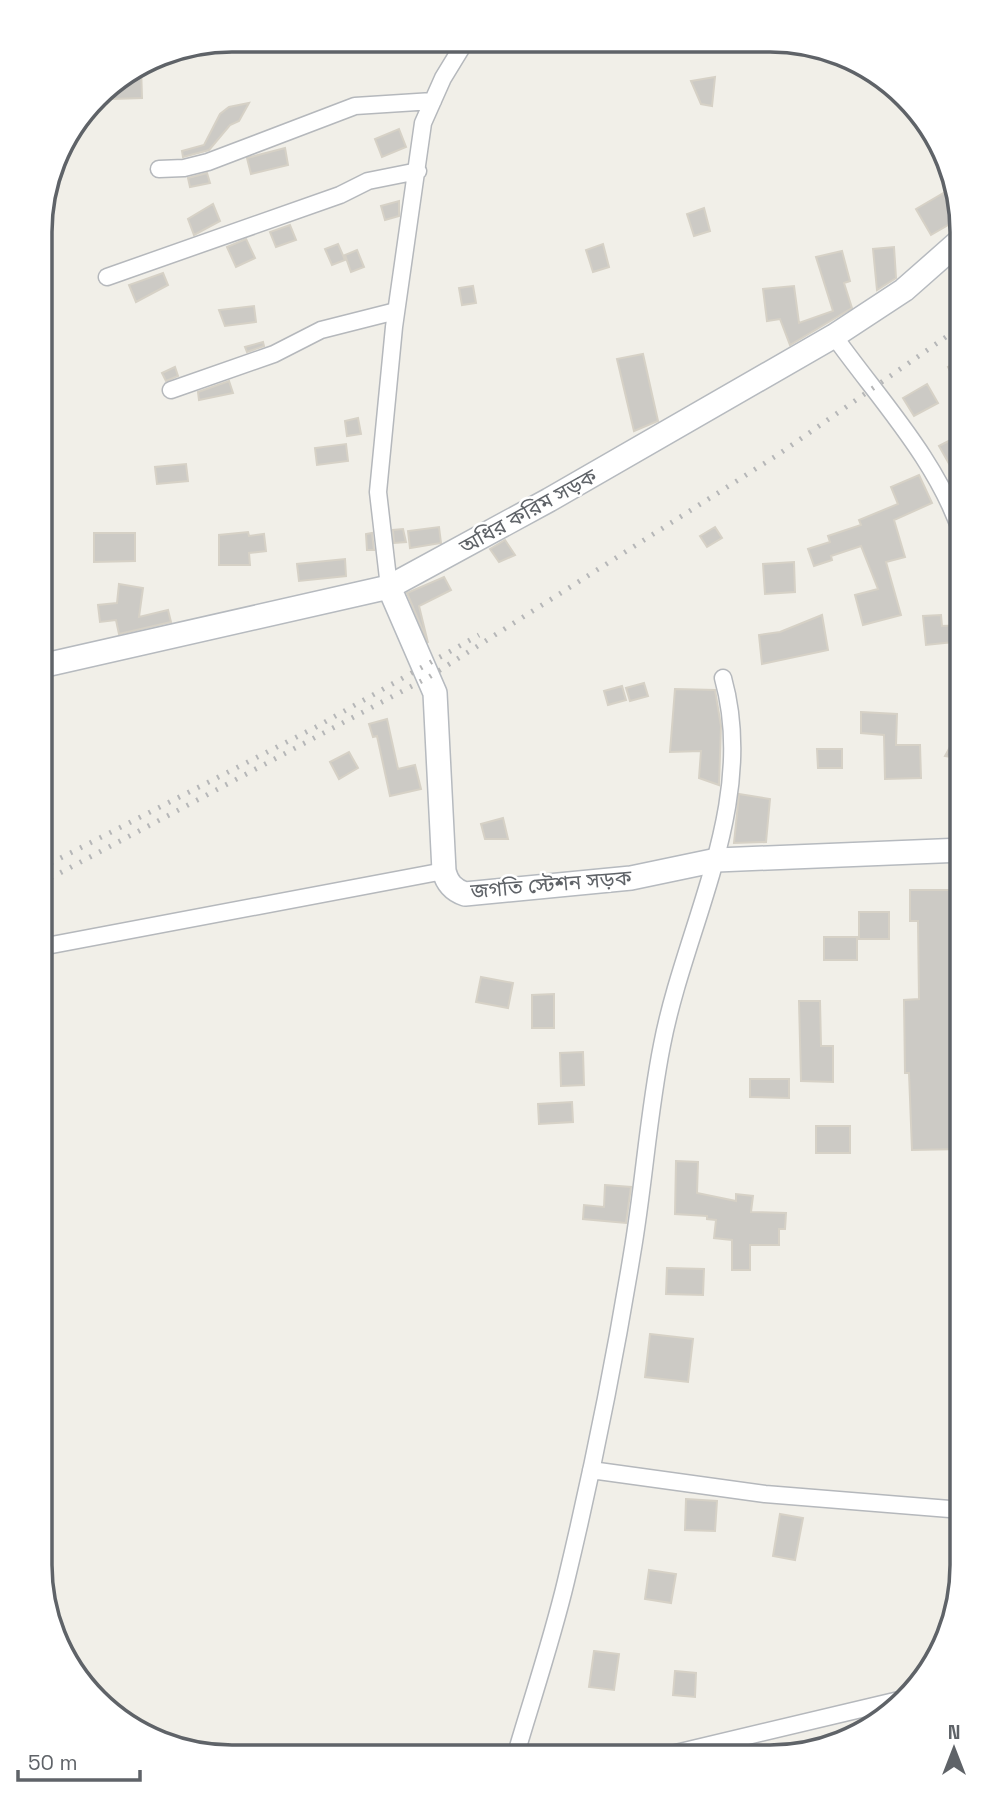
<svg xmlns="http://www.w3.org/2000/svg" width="1003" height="1798" viewBox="0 0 1003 1798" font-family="'Space Grotesk','Noto Sans Bengali',sans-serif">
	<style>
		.building { fill: #cccac5; stroke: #d6d1c6; stroke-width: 2 }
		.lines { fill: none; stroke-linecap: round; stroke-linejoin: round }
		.street-casing { stroke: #b5b8bc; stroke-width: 19 }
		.secondary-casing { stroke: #b6babf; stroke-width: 26 }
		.street { stroke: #fff; stroke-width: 16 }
		.secondary { stroke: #fff; stroke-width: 23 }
		.rail { stroke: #b6b7b8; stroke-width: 5; stroke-dasharray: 2 9; stroke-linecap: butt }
		.labels { text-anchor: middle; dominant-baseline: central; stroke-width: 5; stroke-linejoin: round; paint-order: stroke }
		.street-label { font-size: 21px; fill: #5f6368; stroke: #fff }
		.rim { fill: none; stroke: #5f6368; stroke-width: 3.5 }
	</style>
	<rect width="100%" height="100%" fill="#f1efe8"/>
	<path class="building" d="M141 66 142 98 112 99 111 84Z
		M715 77 712 106 701 104 691 81Z
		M249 103 239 121 230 125 209 150 183 157 182 151 204 145 220 114 229 107Z
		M399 129 406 147 382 157 375 139Z
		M285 148 288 165 251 174 247 158Z
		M207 173 210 183 190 187 188 178Z
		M947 191 960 218 931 235 916 209Z
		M399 201V216L385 220 381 206Z
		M213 204 220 221 194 235 188 219Z
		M704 208 710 231 694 236 687 214Z
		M290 225 296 240 276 247 270 232Z
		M246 239 255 258 236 267 227 247Z
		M338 244 345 260 332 265 325 249Z
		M603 244 609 267 593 272 586 250Z
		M894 247 896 278 877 290 873 249Z
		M357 250 364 267 351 272 345 255Z
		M842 251 850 281 844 283 852 308 790 345 780 319 767 321 763 289 794 286 799 323 833 311 816 257Z
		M163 273 168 285 136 302 129 285Z
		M473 286 476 303 462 305 459 288Z
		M254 306 256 322 225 326 219 310Z
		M263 342 264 346 247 352 245 347Z
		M643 354 658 421 634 431 617 359Z
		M963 359V397L948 367Z
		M175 367 178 376 166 381 162 373Z
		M229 381 233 393 199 400 198 392Z
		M927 384 938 403 914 416 903 398Z
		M358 418 361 434 347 436 345 421Z
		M958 436 963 443V464L952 469 939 446Z
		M346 444 348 461 317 465 315 448Z
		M186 464 188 481 157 484 155 467Z
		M919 475 932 503 894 520 905 557 886 562 901 615 863 625 855 595 878 589 861 546 831 556 832 560 814 566 808 549 830 542 828 536 861 525 859 520 898 504 891 487Z
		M439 527 441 543 410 548 408 531Z
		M715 527 722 538 707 547 700 536Z
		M403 529 406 542 394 543 393 530Z
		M248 532 249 536 264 534 266 551 249 553 250 565H219V535Z
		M94 533H135V561L94 562Z
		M372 533 374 550H367L366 534Z
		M505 540 515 555 499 562 490 549Z
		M345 559 346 576 299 581 297 564Z
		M794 562 795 592 765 594 763 564Z
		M444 577 451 590 419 606 428 643 407 593Z
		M119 584 143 588 139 617 168 610 171 622 119 634 116 620 100 622 98 605 117 603Z
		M822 615 828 650 762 664 759 635 780 632Z
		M941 615 942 626 963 625V641L926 645 923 616Z
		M644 683 648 696 630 701 626 688Z
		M622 686 626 700 608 705 604 691Z
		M675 689 715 690 721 726 719 785 699 778 701 751 670 752Z
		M861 712 897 714 896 745H920L921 778 885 779 884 735 861 733Z
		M387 719 398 769 415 765 421 789 390 796 377 736 373 737 369 724Z
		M963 724V759L945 756Z
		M817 749H842V768H818Z
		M349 752 358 768 339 779 330 762Z
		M739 794 770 799 766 842 734 843Z
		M503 818 508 839H485L481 824Z
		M910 890H963L962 1149 912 1150 909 1073H905L904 1000 919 999 918 921H910Z
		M859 912H889V939H859Z
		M824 937H857V960H824Z
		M481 977 513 983 508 1008 476 1002Z
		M554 994V1028H532V995Z
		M799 1001H820L821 1046H833V1082L801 1081Z
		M583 1052 584 1085 561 1086 560 1053Z
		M750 1079H789V1098L750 1097Z
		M572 1102 573 1122 539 1124 538 1104Z
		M816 1126H850V1153H816Z
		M676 1161 698 1162 697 1193 736 1201V1194L753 1196 751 1212 786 1213 785 1229H779V1245H750V1270H732V1240L714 1238 716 1220 707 1219V1216L675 1214Z
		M605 1185 631 1187 626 1223 583 1219 584 1205 604 1207Z
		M667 1268 704 1269 703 1295 666 1294Z
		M650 1334 693 1339 688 1382 645 1377Z
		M686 1499 717 1501 715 1531 685 1530Z
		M780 1514 803 1518 795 1560 773 1556Z
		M649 1570 676 1574 671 1603 645 1599Z
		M594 1651 619 1654 614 1690 589 1687Z
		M675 1671 696 1673 695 1697 673 1695Z"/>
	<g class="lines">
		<defs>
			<path id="street" d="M159 169 184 168 208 162 355 106 433 101
				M107 277 340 195 368 181 418 171
				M834 336C879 399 939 462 963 538
				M171 390 274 354 321 330 396 311
				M389 587 378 492 394 327 423 123 443 78 465 42
				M41 947 444 871
				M591 1470 765 1494 962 1510
				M515 1757C532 1699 552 1640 566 1581 592 1473 614 1364 632 1254 644 1185 648 1115 662 1045 685 925 758 803 723 678
				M659 1757 899 1700"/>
			<path id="secondary" d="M389 587 435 693 444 871C447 883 453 890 465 894L631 878 717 860 963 850
				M41 666 389 587 549 500 834 336 904 290 963 238"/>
		</defs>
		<use href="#street" class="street-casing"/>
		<use href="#secondary" class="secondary-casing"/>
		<use href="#street" class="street"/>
		<use href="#secondary" class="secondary"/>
		<path class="rail" d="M41 868 316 727 479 635
			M41 883 429 677 779 454 963 325"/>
	</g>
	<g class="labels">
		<g class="street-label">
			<text transform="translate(528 511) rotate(-29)">অধির করিম সড়ক</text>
			<text transform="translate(551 884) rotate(-5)">জগতি স্টেশন সড়ক</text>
		</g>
	</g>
	<path d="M0 0H1003V1798H0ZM232 52H770A180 180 0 0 1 950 232V1565A180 180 0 0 1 770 1745H232A180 180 0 0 1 52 1565V232A180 180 0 0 1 232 52Z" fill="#fff" fill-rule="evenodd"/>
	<path class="rim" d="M232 52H770A180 180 0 0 1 950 232V1565A180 180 0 0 1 770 1745H232A180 180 0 0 1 52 1565V232A180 180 0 0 1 232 52Z"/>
	<g transform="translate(954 1749)" stroke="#ffffff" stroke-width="5" paint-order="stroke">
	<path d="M0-5L12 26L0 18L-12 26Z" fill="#5f6368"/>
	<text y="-10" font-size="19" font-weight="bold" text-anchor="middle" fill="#5f6368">N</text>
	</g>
	<path d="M18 1770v10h122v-10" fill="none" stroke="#5f6368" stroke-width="3.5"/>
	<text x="28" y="1770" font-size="21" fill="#5f6368" stroke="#ffffff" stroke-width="5" paint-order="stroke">50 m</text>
</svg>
